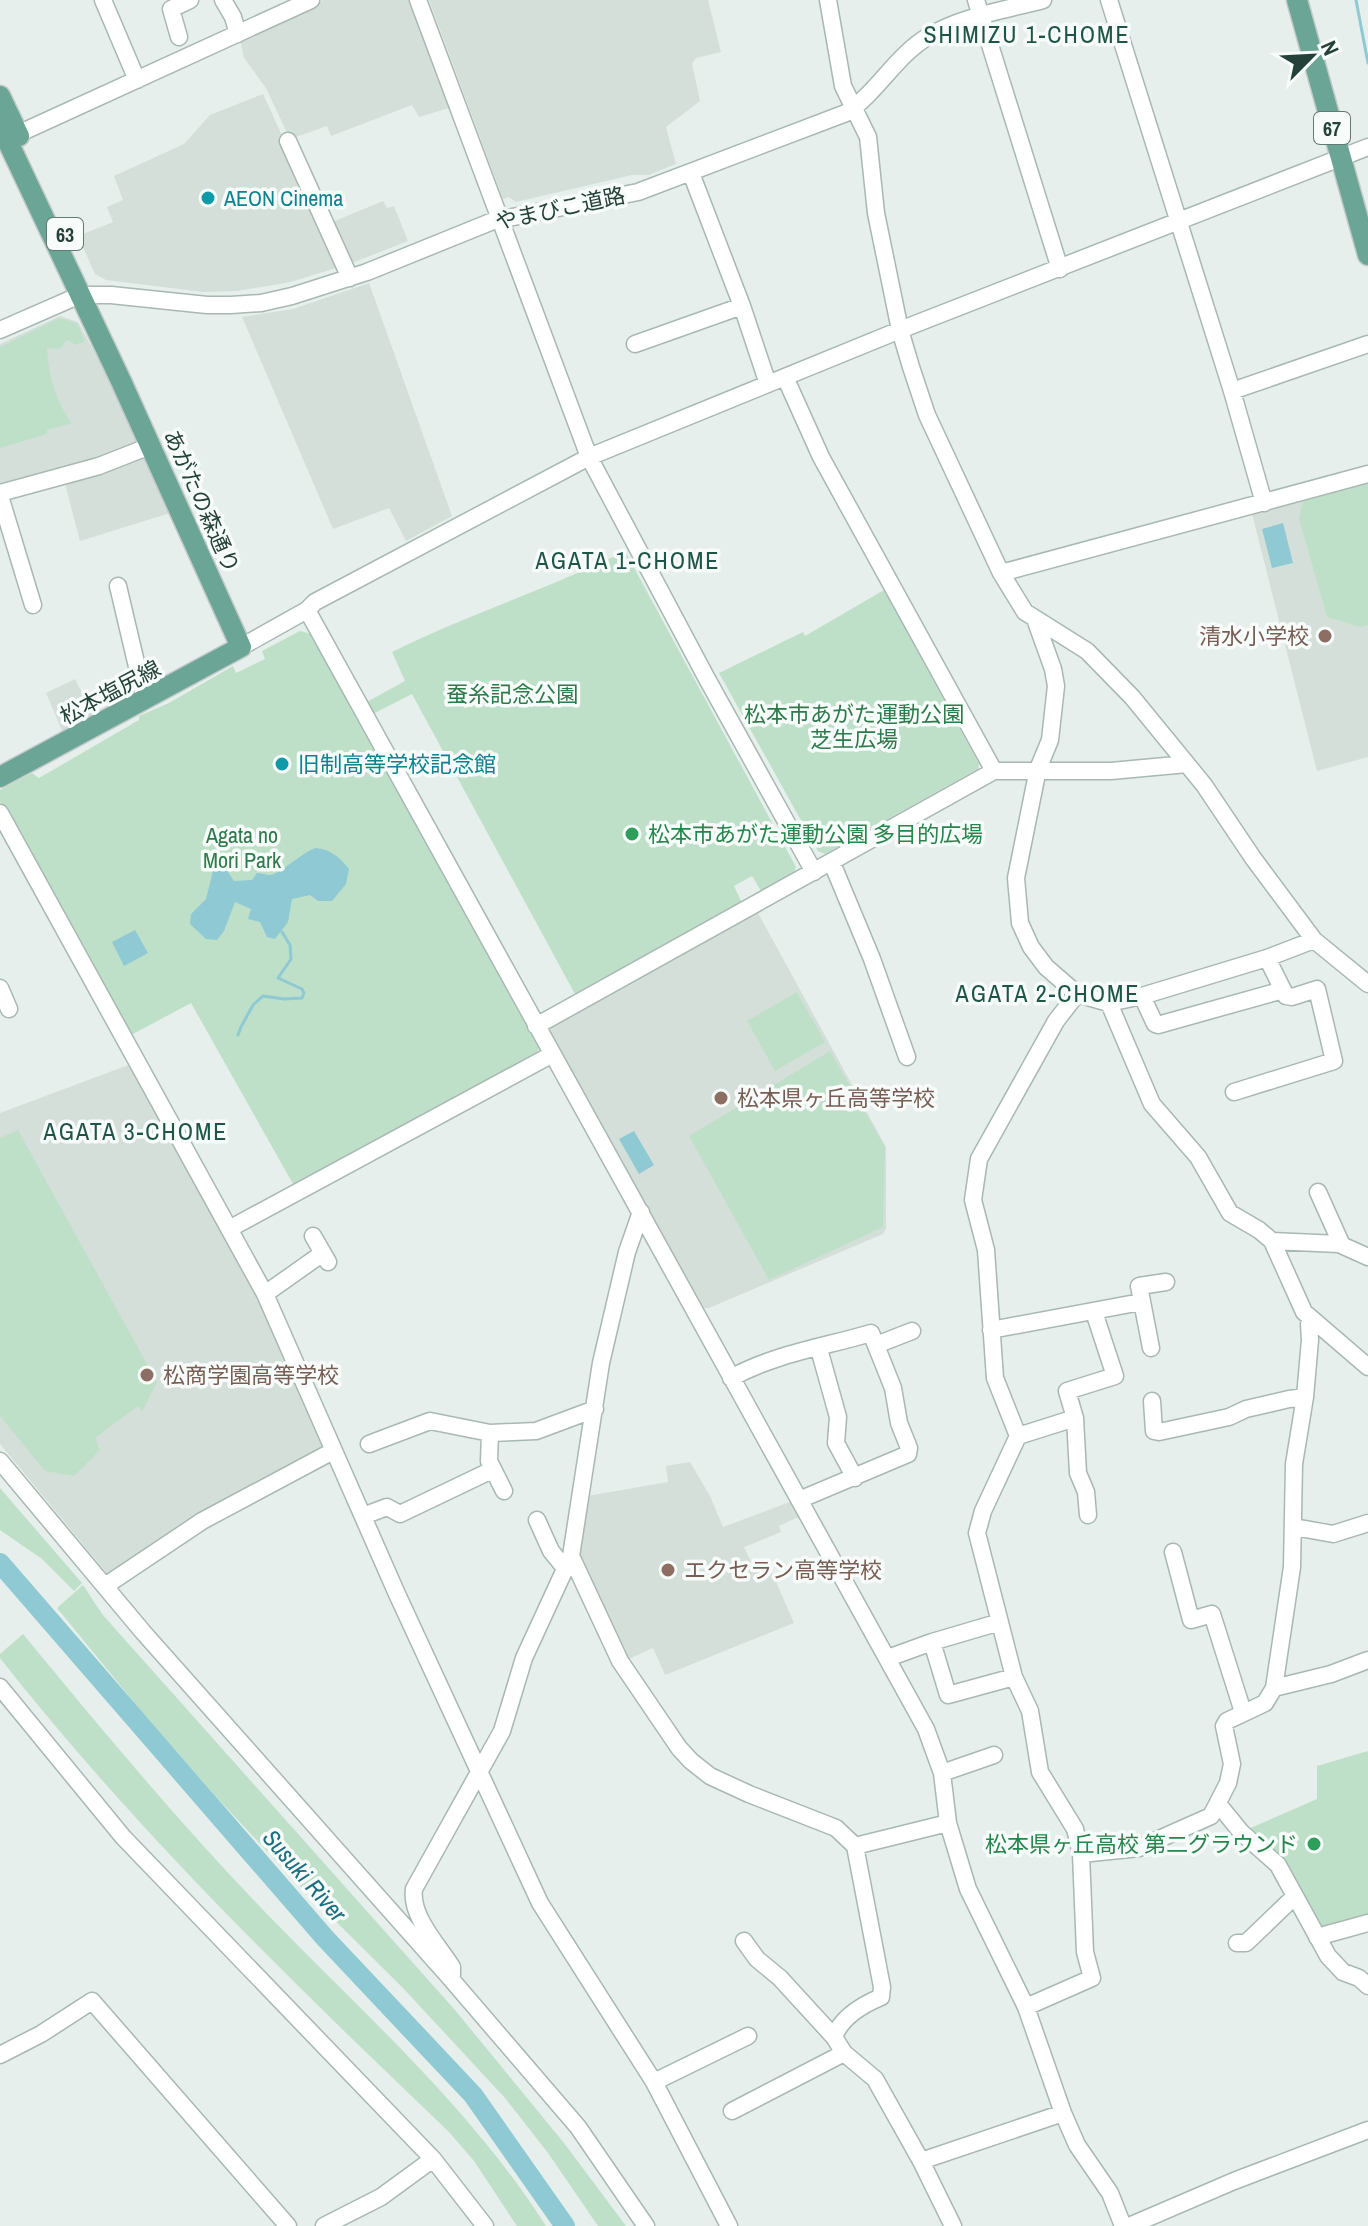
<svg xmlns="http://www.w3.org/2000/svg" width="1368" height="2226" viewBox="0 0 1368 2226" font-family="'Archivo Narrow','Noto Sans JP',sans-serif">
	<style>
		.built { fill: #d4dfda }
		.green { fill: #bfe0c8 }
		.water { fill: #8ec9d4 }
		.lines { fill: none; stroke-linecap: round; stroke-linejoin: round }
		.stream { stroke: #8ec9d4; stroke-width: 3 }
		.river { stroke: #8ec9d4; stroke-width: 20 }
		.minor-casing { stroke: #a8b8b2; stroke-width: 19 }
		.major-casing { stroke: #c2cac8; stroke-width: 23 }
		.minor { stroke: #fff; stroke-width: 16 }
		.major { stroke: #6aa596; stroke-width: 20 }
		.culture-dot { fill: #0f9aa8; stroke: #f7fbf9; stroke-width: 3 }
		.education-dot { fill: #8d6e63; stroke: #f7fbf9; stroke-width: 3 }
		.leisure-dot { fill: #2e9e5b; stroke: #f7fbf9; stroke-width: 3 }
		.labels { text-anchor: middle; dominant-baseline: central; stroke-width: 7; stroke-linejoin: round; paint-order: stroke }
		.shield { fill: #f7fbf9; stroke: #637a73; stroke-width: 2 }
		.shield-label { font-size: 20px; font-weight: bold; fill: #24423a }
		.culture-label { font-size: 22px; fill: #0d838f; stroke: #f7fbf9; text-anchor: start }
		.street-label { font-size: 22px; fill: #24423a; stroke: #f7fbf9 }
		.education-label { font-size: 22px; fill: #785e54; stroke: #f7fbf9; text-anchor: start }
		.park-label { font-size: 22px; fill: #2d7a4b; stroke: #f7fbf9 }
		.leisure-label { font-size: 22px; fill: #27864d; stroke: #f7fbf9; text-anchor: start }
		.neighbourhood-label { font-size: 24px; letter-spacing: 2px; fill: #1f5548; stroke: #f7fbf9 }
		.water-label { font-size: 24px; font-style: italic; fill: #1c6f80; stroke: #f7fbf9 }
	</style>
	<rect width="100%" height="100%" fill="#e6efeb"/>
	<path class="built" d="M323 0H413L452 107 419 117 412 105 331 136 327 126 290 139 266 88 244 58 240 39Z
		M429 0H708L721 52 696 58 692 64 700 101 666 127 676 164 649 175H632L516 202 509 197 503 199Z
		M263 94 342 266 291 282 237 291 203 292 106 280 95 274 78 236 113 222 107 207 123 200 114 176 184 144 210 115Z
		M383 201 387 208 394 206 408 241 347 265 330 223Z
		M369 283 452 516 406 541 389 508 333 529 242 317 293 309Z
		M60 316 78 322 105 372 139 447 0 486V344Z
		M143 454 170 513 80 541 64 480Z
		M1368 483V757L1317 771 1252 514Z
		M75 679 94 716 63 733 46 693Z
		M758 913 886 1147V1228L883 1234 709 1308H699L546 1028Z
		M131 1064 264 1306 328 1448 109 1576 0 1444V1113Z
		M690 1462 710 1496 723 1527 795 1500 803 1515 779 1526 781 1532 744 1547 756 1572 767 1568 773 1575 794 1623 665 1675 653 1648 622 1662 577 1561 587 1496 668 1482 666 1466Z"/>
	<path class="green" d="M59 318 77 323 85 341 76 345 67 340 60 349 47 348C49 376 55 400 72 423L47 430V434L0 448V347Z
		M1368 483V625L1361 627 1327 617 1299 519 1303 501Z
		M625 551 796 867 794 872 761 891 752 876 734 886 742 903 576 996 412 694 371 715 365 703 405 681 392 652C468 614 549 589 625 551Z
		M884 590 979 764 978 769 825 854 818 851 719 673 803 632 805 636Z
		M300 631 312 634 539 1049 536 1054 293 1184 191 1003 131 1035 0 802V790L32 773 39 778 139 720V716L169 703 233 666 236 673 265 659 262 651Z
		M797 992 825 1042 775 1071 747 1021Z
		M830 1051 885 1147 883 1227 769 1280 689 1136Z
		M18 1130 157 1382 142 1412 138 1406 95 1438 100 1450 74 1476 45 1471 0 1416V1138Z
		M0 1488 82 1583 74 1591 42 1559 0 1530Z
		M83 1585 102 1614 455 2010 564 2143 626 2226H598L548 2153 505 2098 403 1988 295 1881 219 1800 142 1712 57 1608Z
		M23 1634C102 1730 181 1825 267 1914 365 2015 470 2107 546 2226H517L474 2161 449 2132C291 1981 135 1830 0 1658V1654Z
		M1368 1751V1918L1321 1932 1246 1830 1317 1799V1766Z"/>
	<path class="water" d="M1283 523 1293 563 1272 568 1262 529Z
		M315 848C331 849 339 857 349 869L346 884 332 901H318L310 895 292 899 288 922 275 939 267 937 260 922 248 919 251 909 235 902 224 931 217 940 206 939 190 924 191 914 206 899 213 871 226 869 234 881 252 880 257 873C261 873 266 875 270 875 278 875 302 853 315 848Z
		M135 930 148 953 124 966 112 942Z
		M634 1131 654 1165 639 1174 619 1139Z"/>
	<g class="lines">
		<path class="stream" d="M1356 0 1368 63
			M242 1025 253 1005 263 996 284 999 302 998 304 993 302 989 278 978 291 959 290 945 282 932
			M238 1035 241 1027"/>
		<path class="river" d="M0 1563 325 1938 473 2095 565 2226"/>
		<defs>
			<path id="minor" d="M103 0 137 80
				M223 0 233 17 238 34
				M418 0 589 457 706 677 814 872
				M828 0 843 86 868 137 876 213 900 330 911 367 927 415 1001 573 1025 612 1087 651 1132 697 1204 785 1253 858 1314 940 1368 984
				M976 0 1060 269
				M1109 0 1232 391 1264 503
				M179 37 171 9 190 0
				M7 139 311 0
				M288 141 350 278
				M691 173 742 306 768 384
				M0 330 80 295H111L207 305H231L261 303 292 296 367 272 493 221 638 192 846 113C878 92 896 55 929 36 962 16 1006 10 1043 0
				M635 344 742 306
				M785 377 821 457 994 771
				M1232 391 1368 344
				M0 493 99 466 150 446
				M0 496 33 605
				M1001 573 1368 474
				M118 586 143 692
				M307 610 926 1729 942 1773 948 1823 968 1889 1026 2007 1063 2113 1077 2145 1110 2193 1123 2226
				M1035 619 1053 669 1056 686 1050 740 1038 769 1016 878 1020 923 1031 947 1046 967 1077 994 1109 1003 1152 1104 1198 1157 1230 1213 1259 1230 1272 1241 1304 1312 1368 1367
				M241 647 307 610 315 602 589 457 900 330 1368 147
				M0 813 265 1294 397 1594 540 1903 654 2082 729 2226
				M832 863 872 959 907 1057
				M0 988 9 1009
				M1142 996 1155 1024 1158 1025 1283 990
				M1109 1003 1142 996 1267 958 1314 940
				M536 1026 994 771H1111L1187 764
				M1234 1092 1334 1061 1317 989 1292 997 1286 996 1267 958
				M1318 1192 1340 1241 1339 1244
				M229 1229 551 1055
				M313 1236 328 1262
				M1272 1241 1339 1244 1368 1257
				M265 1294 323 1253
				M991 1330 1141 1302
				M876 1345 912 1331
				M1151 1348 1139 1286 1166 1282
				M819 1349 838 1417 836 1443 855 1478
				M731 1378C774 1354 824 1347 871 1333L893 1388 899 1423 909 1448 908 1454 799 1500
				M1152 1401 1154 1431 1159 1432 1229 1417 1246 1409 1289 1399 1305 1397
				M1018 1436 1075 1418
				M369 1444 430 1421 490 1433
				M0 1461 143 1632 451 1979 578 2127 646 2226
				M504 1491 489 1461 490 1433 536 1431 595 1409
				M1088 1515 1086 1492 1078 1473 1075 1418 1067 1391 1115 1376 1094 1312
				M363 1516 387 1507 400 1514 492 1470
				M537 1520 551 1551 564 1567
				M1294 1527 1333 1534 1368 1523
				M1173 1552 1191 1620 1212 1614 1243 1712
				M571 1556 620 1661 679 1748 691 1761 710 1776 749 1794 836 1828 855 1846 882 1987 881 1997C862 2005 841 2018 834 2037L844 2053 875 2079 921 2161 953 2226
				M105 1586 202 1521 333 1451
				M932 1642 948 1695 1014 1677
				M888 1658 932 1642 1000 1622
				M0 1687 123 1837 433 2159 485 2226
				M1274 1688 1331 1674 1368 1660
				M942 1773 994 1755
				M1219 1805 1241 1832 1278 1865 1328 1956 1343 1972 1359 1978 1368 1986
				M855 1846 948 1823
				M1081 1854 1139 1848 1211 1816 1228 1783 1232 1764 1224 1726 1227 1721 1265 1703 1274 1688 1292 1567 1294 1464 1305 1397 1310 1340 1309 1324 1312 1319
				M1317 1937 1368 1923
				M744 1941 757 1959 780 1978 834 2037
				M1237 1943H1246L1295 1896
				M452 1975V1967C438 1945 410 1916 414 1889L502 1731 524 1658 571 1556 601 1363 627 1252 641 1212
				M1026 2007 1092 1978 1085 1952 1081 1854 1075 1829 1040 1772 1030 1711 1014 1677 977 1533 983 1511 1018 1436 995 1378 986 1250 973 1200 979 1159 1056 1021 1077 994
				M0 2055 41 2034 92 2001 288 2226
				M654 2082 748 2036
				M732 2111 844 2053
				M921 2161 1063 2113
				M324 2226 381 2197 433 2159
				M1129 2226 1234 2181 1368 2130"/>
			<path id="major" d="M1297 0 1368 255
				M0 96 19 136
				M0 125 121 381 241 647 0 777"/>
		</defs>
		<use href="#minor" class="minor-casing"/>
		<use href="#major" class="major-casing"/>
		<use href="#minor" class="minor"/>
		<use href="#major" class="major"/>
	</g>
	<g class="culture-dot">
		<circle cx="208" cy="198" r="8"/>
		<circle cx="282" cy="764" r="8"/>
	</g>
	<g class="education-dot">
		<circle cx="1325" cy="636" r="8"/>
		<circle cx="721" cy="1098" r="8"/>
		<circle cx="147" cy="1375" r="8"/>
		<circle cx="668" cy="1570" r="8"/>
	</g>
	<g class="leisure-dot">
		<circle cx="632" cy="834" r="8"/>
		<circle cx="1314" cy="1844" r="8"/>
	</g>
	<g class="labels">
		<g class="shield">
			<rect x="1314" y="112" width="36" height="32" rx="6"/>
			<rect x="47" y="218" width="36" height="32" rx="6"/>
		</g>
		<g class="shield-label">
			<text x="1332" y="128">67</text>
			<text x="65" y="234">63</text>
		</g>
		<g class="culture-label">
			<text x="224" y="198">AEON Cinema</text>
			<text x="298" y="764">旧制高等学校記念館</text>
		</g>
		<g class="street-label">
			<text transform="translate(560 208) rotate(-12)">やまびこ道路</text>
			<text transform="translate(202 501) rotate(66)">あがたの森通り</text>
			<text transform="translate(110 692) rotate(-28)">松本塩尻線</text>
		</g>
		<g class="education-label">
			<text x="1309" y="636" text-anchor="end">清水小学校</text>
			<text x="737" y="1098">松本県ヶ丘高等学校</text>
			<text x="163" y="1375">松商学園高等学校</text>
			<text x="684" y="1570">エクセラン高等学校</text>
		</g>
		<g class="park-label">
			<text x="512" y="694">蚕糸記念公園</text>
			<text x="854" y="714">松本市あがた運動公園<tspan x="854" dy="25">芝生広場</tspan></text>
			<text x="242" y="835">Agata no<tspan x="242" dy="25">Mori Park</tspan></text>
		</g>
		<g class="leisure-label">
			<text x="648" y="834">松本市あがた運動公園 多目的広場</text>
			<text x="1298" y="1844" text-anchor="end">松本県ヶ丘高校 第二グラウンド</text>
		</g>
		<g class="neighbourhood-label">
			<text x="1027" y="34">SHIMIZU 1-CHOME</text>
			<text x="628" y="560">AGATA 1-CHOME</text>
			<text x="1048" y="993">AGATA 2-CHOME</text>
			<text x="136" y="1131">AGATA 3-CHOME</text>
		</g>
		<g class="water-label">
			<text transform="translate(305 1875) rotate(49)">Susuki River</text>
		</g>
	</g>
	<g transform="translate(1312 56) rotate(66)" stroke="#f7fbf9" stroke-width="6" paint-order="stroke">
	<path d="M0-6L14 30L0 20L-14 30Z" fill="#24423a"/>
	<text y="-12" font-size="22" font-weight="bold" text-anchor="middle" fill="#24423a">N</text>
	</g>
</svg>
